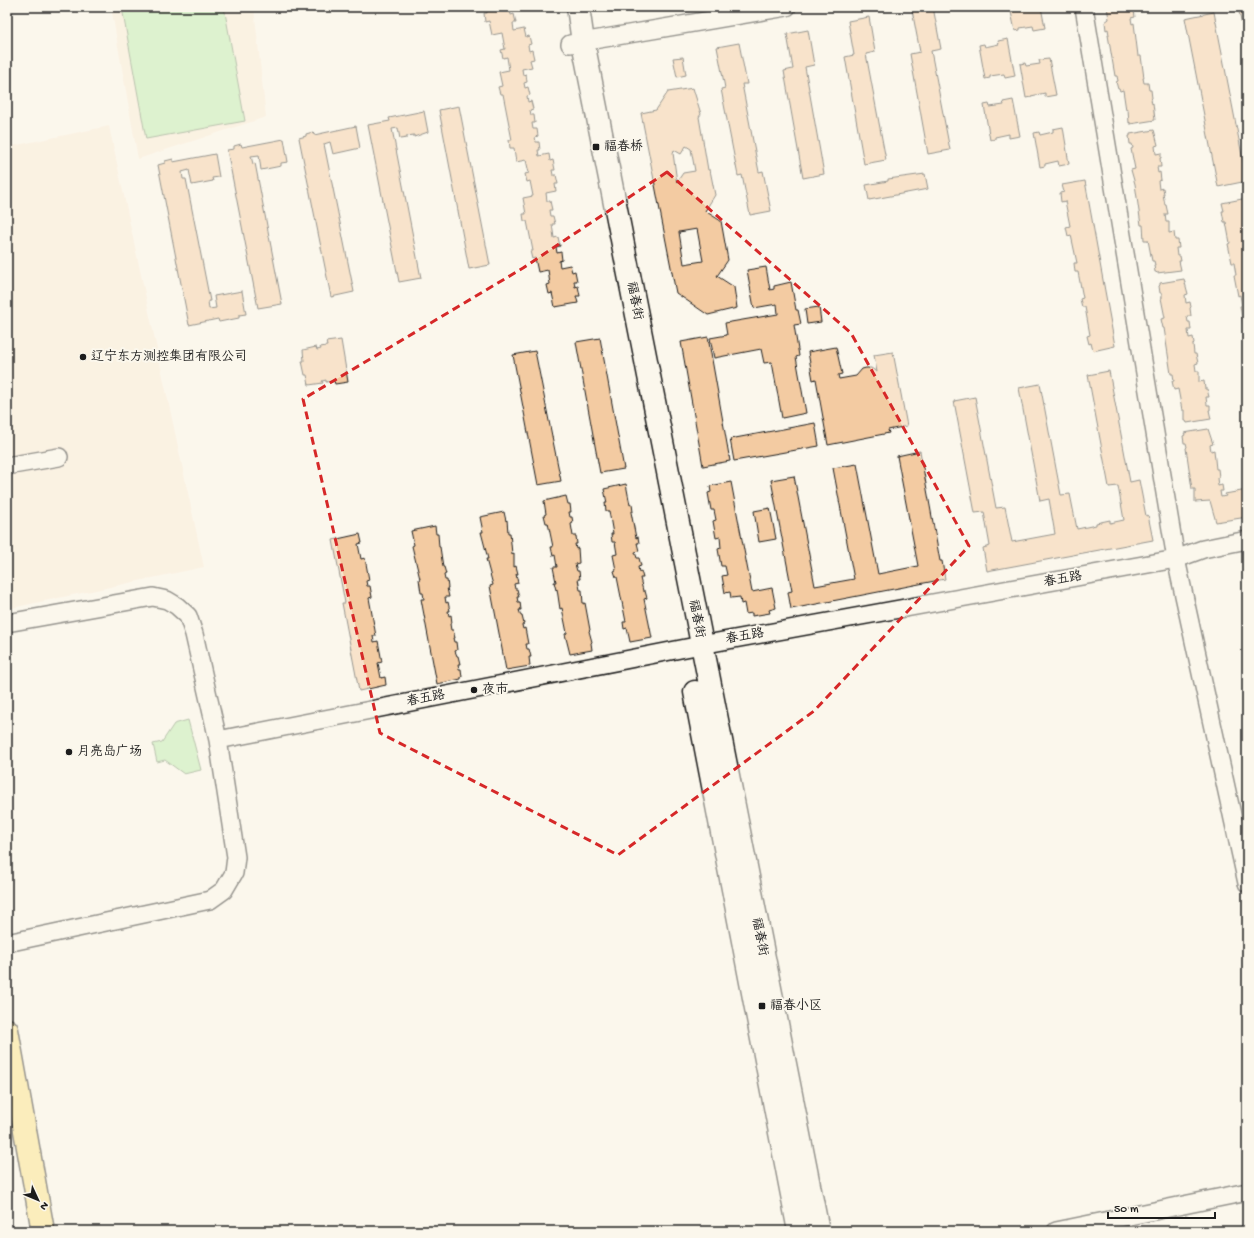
<svg xmlns="http://www.w3.org/2000/svg" width="1254" height="1238" viewBox="0 0 1254 1238" font-family="'Gochi Hand','LXGW WenKai TC',sans-serif">
	<style>
		.built { fill: #f9ead6 }
		.green { fill: #b9eaaa; stroke: #6a8363 }
		.building { fill: #f3cba2; stroke: #1c1c1c; fill-rule: evenodd }
		.lines { fill: none; stroke-linecap: round; stroke-linejoin: round }
		.minor-casing { stroke: #1c1c1c; stroke-width: 20 }
		.secondary-casing { stroke: #1c1c1c; stroke-width: 25 }
		.trunk-casing { stroke: #1c1c1c; stroke-width: 25 }
		.minor { stroke: #fbf7ec; stroke-width: 17 }
		.secondary { stroke: #fbf7ec; stroke-width: 22 }
		.trunk { stroke: #fbe080; stroke-width: 22 }
		.marked { fill: none; stroke: #d62828; stroke-width: 3; stroke-dasharray: 8 5; stroke-linejoin: round }
		.poi-dot { fill: #1c1c1c; stroke: #fbf7ec; stroke-width: 1.5 }
		.labels { text-anchor: middle; dominant-baseline: central; stroke-width: 4; stroke-linejoin: round; paint-order: stroke }
		.poi-label { font-size: 13px; fill: #1c1c1c; stroke: #fbf7ec; text-anchor: start }
		.street-label { font-size: 13px; fill: #1c1c1c; stroke: #fbf7ec }
	</style>
	<rect width="100%" height="100%" fill="#fbf7ec"/>
	<filter id="ink" filterUnits="userSpaceOnUse"><feTurbulence type="fractalNoise" baseFrequency=".025" numOctaves="2"/><feDisplacementMap in="SourceGraphic" scale="8" xChannelSelector="R" yChannelSelector="G"/><feConvolveMatrix kernelMatrix="1 2 1 2 8 2 1 2 1" color-interpolation-filters="sRGB"/></filter>
	<g filter="url(#ink)">
		<path class="built" d="M111 7H254L266 117 138 159Z
			M109 126 204 567 7 609V147Z"/>
		<path class="green" d="M125 7H224L245 121 146 139 122 8Z
			M188 720 201 770 184 774 165 760 157 762 153 744 162 742 174 724Z"/>
		<path class="building" d="M486 7H513V8L510 9 511 15 514 14 516 23H513L514 31 524 29 526 37 529 36 531 44 528 45 529 51 532 50 534 59 530 60 532 67 522 69 523 75 526 74 527 82 524 83 525 88 528 87 530 95 527 96 528 102 531 101 533 109 530 110 531 115H534L535 123H532L533 129H537L538 136 535 137 536 142H539L540 150H538L539 156 549 154 550 161 553 160 555 170H552L553 175H556L558 184H555L556 191 546 193 547 201H550L552 210H549L550 216H553L555 224H552L554 238 558 237 560 246 556 247 557 253 561 252 562 260 559 261 560 267 570 265 572 272 575 271 577 281H574L575 287 578 286 580 296H576L578 303 555 307 552 293 549 294 547 285 550 284 548 270 538 272 535 258 532 259 530 251H533L527 221H524L523 214H526L523 198 533 196 530 181 527 182 525 174 529 173 526 160 516 162 514 148H510L509 140H512L503 94H500L498 87 502 86 499 72 509 70 507 57 503 58 501 50 505 49 502 33 492 35 489 21 485 22 484 13H487Z
			M929 7H933L941 49 931 51 950 150 928 154 910 54 920 52 912 10Z
			M1010 7H1041L1045 28 1034 30 1033 26 1020 28V30L1015 31Z
			M1107 7H1135V10H1134L1135 17 1131 18 1132 24 1134 23 1138 56H1141L1144 78H1143L1144 83H1148L1149 90H1151L1152 98 1151 99 1152 104 1153 103 1155 120 1130 124V122L1129 123 1128 109 1126 110 1123 90 1120 91 1119 89H1118L1116 82 1118 81 1117 76H1115L1108 35H1109L1108 29 1106 30 1105 22 1109 19Z
			M1238 7H1247V40H1245Z
			M1214 12 1247 181 1218 187 1185 18Z
			M869 17 875 52 866 54 886 160 864 164 845 57 854 55 848 21Z
			M808 30 814 65 805 67 824 174 803 178 784 71 793 69 787 34Z
			M1008 39 1015 76 1005 78 1004 74 990 76V78L985 79 979 45 984 44 985 47 999 44 998 41Z
			M739 43 747 84H742L759 172 763 171 771 211 750 215 742 175 738 176 721 89 725 88 717 47Z
			M683 57 686 75 677 77 673 58Z
			M1049 59 1056 95 1045 97V93L1031 96V97L1026 98 1020 64 1025 63 1026 66 1040 64 1039 60Z
			M693 88 701 114 699 117 708 170H710L715 195 705 211 721 221 728 260 717 276 734 287 737 308 708 315 676 293 641 113 656 110 668 92ZM686 146 691 149 695 171 683 173 677 182 673 153 674 150 681 154ZM697 229 703 261 684 264 679 232Z
			M1013 100 1020 136 1009 138V134L995 137V139L990 140 984 105 989 104 990 107 1004 105 1003 102Z
			M459 106 490 265 469 269 439 110Z
			M424 111 428 132 414 137V135L407 136V138L400 139 398 128 392 129 421 278 399 282 368 125 390 121 389 118Z
			M356 126 360 148 333 154 330 142 324 144 354 292 331 297 299 138 306 136V134L313 132 314 135Z
			M1063 127 1069 164 1059 166 1058 161 1045 164V166L1040 167 1034 133 1039 132 1040 135 1053 132V129Z
			M1154 130 1158 145 1155 146 1156 154 1161 153V158H1160L1161 167H1157L1158 173 1160 172 1161 180 1158 181 1159 189 1163 188 1164 194H1163L1165 205H1166L1168 214H1165L1166 222H1169V233L1174 232 1175 240H1178L1179 248H1176L1177 256H1180L1181 261H1179L1181 270 1157 273 1156 272H1155L1154 265H1155L1154 261H1152L1148 240H1144L1143 225H1141L1135 184 1131 170 1135 169 1131 149 1133 148 1132 144H1130L1129 136H1130V134Z
			M284 139 288 162 281 163V166L261 170 259 155 251 156 253 164 255 163 282 304 258 308 227 150 234 149V146L241 144 242 147Z
			M215 154 219 177 212 178 213 181 192 185 189 170 182 172 183 179H186L210 301H208L209 309 216 308 214 296 242 291 246 314 239 315V318L219 322 218 319 189 325 158 165 165 163V161L173 159V162Z
			M925 174 928 189 869 200 866 185 888 181V179Z
			M1085 181 1115 346 1093 351 1091 343 1089 344 1087 336 1090 335 1085 307H1082L1080 299 1083 298 1078 272H1075L1074 263H1077L1071 235 1068 236 1066 227 1070 226 1065 201 1061 202 1060 193 1064 192 1062 185Z
			M1247 198V332L1246 327 1244 328 1240 306H1242L1240 295 1238 296 1234 275H1236L1234 263H1232L1228 244 1230 243 1226 222H1224L1222 211H1224L1222 203Z
			M766 267 770 290 774 289V286L791 282 796 310H798L801 324 794 325 799 356 796 357 806 413 782 418 772 362 764 363 761 349 714 358 710 338 727 335 725 323 778 314 777 304 754 308 747 270Z
			M1184 279 1188 294 1185 295 1186 303 1190 302 1191 307 1190 308 1191 316H1187L1188 322H1190L1191 330H1188L1189 338 1193 337 1194 343 1193 344 1194 354H1196L1198 363 1195 364 1196 371H1199V382L1204 381 1205 389H1207L1209 397H1206L1207 405H1210V410H1209L1211 419 1187 423 1186 421H1184V410H1182L1178 389 1174 390 1172 381H1174L1173 374H1171L1164 328H1163L1161 319 1165 318 1161 298H1162V293H1160L1159 286 1160 285V283Z
			M819 307 821 322 807 324 805 309Z
			M708 337 730 461 703 466 681 342Z
			M600 338 624 469 600 473 576 342Z
			M341 340 348 382 335 384 334 381 326 382V380L322 381 323 383 309 385 307 375H305L302 361H304L303 350 316 347 317 350 321 349 320 347 327 346 326 342Z
			M836 347 842 374 838 375 839 379 856 376 862 369 866 368H871L877 372 874 355 893 352 907 426 888 430 889 433 828 445 816 379 813 380 808 352Z
			M535 351 561 481 538 485 513 355Z
			M1109 371 1130 482 1139 480 1146 516 1148 515 1153 540 987 571 983 548 990 546 984 512 975 513 954 401 975 397 996 508 1005 507 1012 542 1055 534 1049 499 1040 501 1019 388 1040 384 1061 495 1070 494 1077 529 1096 525V523L1110 520V523L1124 520 1118 486 1109 487 1088 375Z
			M815 423 819 446 734 461 730 439Z
			M1208 429 1213 444 1210 445 1211 451 1214 450 1216 469H1218L1219 477 1217 478 1218 486 1222 485 1223 491H1220L1221 497 1226 496 1225 494 1247 490V517L1216 522 1210 501 1195 502V489H1192L1186 448 1187 447 1186 443H1184L1183 436 1185 435 1184 433Z
			M920 451 940 561H942L945 579 791 609 788 592 792 591 771 480 794 476 815 586 854 579 833 468 857 464 878 574 918 566 897 456Z
			M731 482 752 592 772 588 776 608 769 610 770 613 752 616V613L746 614 744 603 741 604 740 597 731 598 730 592 725 593 722 576 727 575 725 566H721L718 549 721 548 720 537 716 538 713 521 716 520 714 510H711L708 493 711 492 710 486Z
			M626 484 630 505 632 504 633 512H631L636 538 638 537 639 543H637L639 551 635 552 637 558H639L641 566 638 567 639 572 641 571 643 578H640L643 591H645L647 598 644 599 652 638 630 642 627 628 624 629 623 622H626L617 577H616L614 571 616 570 613 555 617 554 615 542H612L611 534H613L609 511H606L605 503H607L604 489Z
			M566 496 568 504H570L571 512H569L570 517H572L573 523 571 524 573 536H576L577 544H575L576 549 578 548 579 563 575 564 577 571H579L580 579H578L580 590H582L583 604 585 603 590 630 589 631 592 642 591 643 592 650 570 654 565 634 567 633 562 608 560 609 557 589 556 590 554 582H556L553 567H557L555 555 553 556 551 547H553L548 523H546L544 515 546 514 544 501Z
			M770 508 776 539 759 542 754 511Z
			M504 512 506 521 507 520 508 533H510L512 554 514 553V567L516 566 518 574H516L518 583 514 584 515 589H517L519 597H517L518 602H520L521 610H519L521 616H522L524 624 522 625 523 629 525 628 528 644H526L527 649H529L531 657H529L530 666 506 670 490 586 493 585 486 559H488L481 532H483L480 517Z
			M435 526 436 534H438L439 547H440L443 567H444L446 574 444 575 445 580H447L448 588H447L449 597H445L446 603 448 602 450 611H448L449 616 451 615 452 623 450 624 451 630H453L455 638H453L454 642H456L457 650 455 651 457 656H458L460 664H458L459 669H461L462 677H461V679L437 684 421 599H424L423 593H421L419 579H420L412 546 414 545 411 531Z
			M360 534 362 543 358 544 361 559 365 558 369 580 366 581 367 586H370L372 597 369 598 376 636H373L374 642 378 641 382 662 378 663 381 678 385 677 386 685 359 691 342 603H345L333 540Z"/>
		<g class="lines">
			<defs>
				<path id="minor" d="M1084 7 1176 559 1247 883
					M570 44 787 7
					M7 466 59 457
					M7 623 153 597 167 600 177 606 188 616 194 634 218 740 236 857 234 873 224 890 210 900 7 943
					M218 740 701 645 1176 559 1203 549 1247 540
					M1056 1231 1247 1192"/>
				<path id="secondary" d="M578 7 583 42 818 1231
					M695 692 799 1231"/>
				<path id="trunk" d="M7 1030 43 1231"/>
			</defs>
			<use href="#minor" class="minor-casing"/>
			<use href="#secondary" class="secondary-casing"/>
			<use href="#trunk" class="trunk-casing"/>
			<use href="#minor" class="minor"/>
			<use href="#secondary" class="secondary"/>
			<use href="#trunk" class="trunk"/>
		</g>
	</g>
	<path d="M0 0H1254V1238H0ZM667 172 851 333 969 546 814 711 618 855 380 733 303 399 523 268Z" fill="#fbf7ec" fill-opacity=".55" fill-rule="evenodd"/>
	<path class="marked" d="M667 172 851 333 969 546 814 711 618 855 380 733 303 399 523 268Z"/>
	<g class="poi-dot">
		<rect x="592" y="143" width="8" height="8" rx="2"/>
		<circle cx="83" cy="357" r="4"/>
		<circle cx="474" cy="690" r="4"/>
		<circle cx="69" cy="752" r="4"/>
		<rect x="758" y="1002" width="8" height="8" rx="2"/>
	</g>
	<g class="labels">
		<g class="poi-label">
			<text x="604" y="147">福春桥</text>
			<text x="91" y="357">辽宁东方测控集团有限公司</text>
			<text x="482" y="690">夜市</text>
			<text x="77" y="752">月亮岛广场</text>
			<text x="770" y="1006">福春小区</text>
		</g>
		<g class="street-label">
			<text transform="translate(634 301) rotate(79)">福春街</text>
			<text transform="translate(1063 580) rotate(-10)">春五路</text>
			<text transform="translate(696 619) rotate(79)">福春街</text>
			<text transform="translate(745 637) rotate(-10)">春五路</text>
			<text transform="translate(426 699) rotate(-11)">春五路</text>
			<text transform="translate(759 937) rotate(79)">福春街</text>
		</g>
	</g>
	<rect width="1254" height="1238" fill="none" stroke="#fbf7ec" stroke-width="24"/>
	<rect x="12" y="12" width="1230" height="1214" fill="none" stroke="#1c1c1c" stroke-width="1.5" filter="url(#ink)"/>
	<g transform="translate(38 1200) rotate(134)" stroke="#fbf7ec" stroke-width="3" paint-order="stroke">
	<path d="M0-3L7 15L0 10L-7 15Z" fill="#1c1c1c"/>
	<text y="-6" font-size="11" font-weight="bold" text-anchor="middle" fill="#1c1c1c">N</text>
	</g>
	<path d="M1108 1212v6h107v-6" fill="none" stroke="#1c1c1c" stroke-width="2"/>
	<text x="1114" y="1212" font-size="12" fill="#1c1c1c" stroke="#fbf7ec" stroke-width="3" paint-order="stroke">50 m</text>
</svg>
